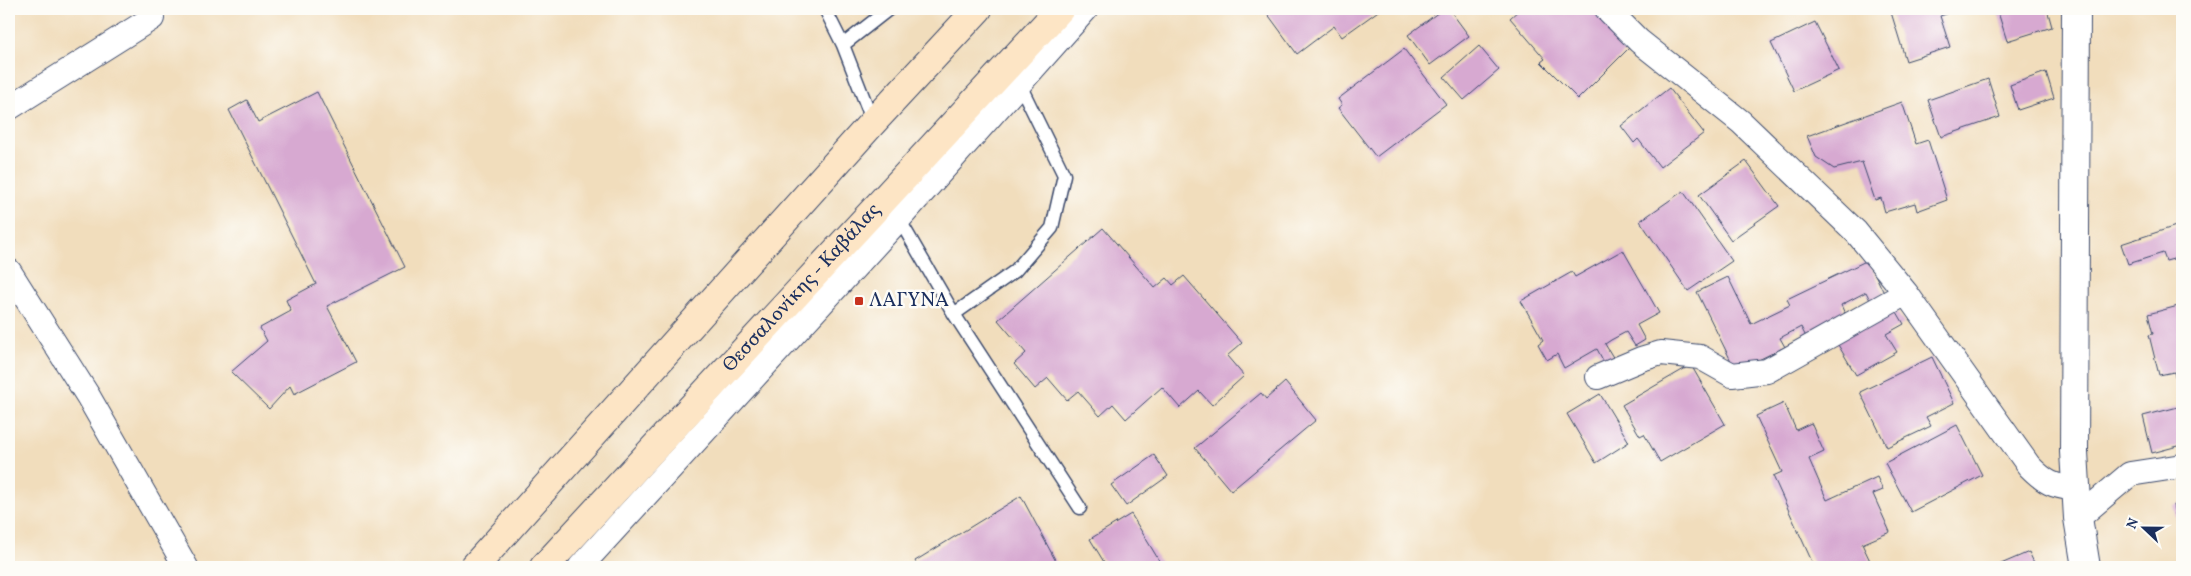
<svg xmlns="http://www.w3.org/2000/svg" width="2191" height="576" viewBox="0 0 2191 576" font-family="Vollkorn,serif">
	<style>
		.building { fill: #d7a9d1 }
		.lines { fill: none; stroke-linecap: round; stroke-linejoin: round }
		.service-casing { stroke: #3b496c; stroke-width: 15 }
		.minor-casing { stroke: #3b496c; stroke-width: 26 }
		.tertiary-casing { stroke: #3b496c; stroke-width: 30 }
		.secondary-casing { stroke: #3b496c; stroke-width: 30 }
		.service { stroke: #fff; stroke-width: 12 }
		.minor { stroke: #fff; stroke-width: 24 }
		.tertiary { stroke: #fff; stroke-width: 28 }
		.secondary { stroke: #fde5c5; stroke-width: 28 }
		.poi-dot { fill: #c8321e; stroke: #fdfcf7; stroke-width: 2 }
		.labels { text-anchor: middle; dominant-baseline: central; stroke-width: 5; stroke-linejoin: round; paint-order: stroke }
		.street-label { font-size: 20px; fill: #1b2f5e; stroke: #fdfcf7 }
		.poi-label { font-size: 20px; fill: #1b2f5e; stroke: #fdfcf7; text-anchor: start }
	</style>
	<rect width="100%" height="100%" fill="#fdfcf7"/>
	<filter id="ink" filterUnits="userSpaceOnUse"><feTurbulence type="fractalNoise" baseFrequency=".02" numOctaves="2"/><feDisplacementMap in="SourceGraphic" scale="10" xChannelSelector="R" yChannelSelector="G"/><feConvolveMatrix kernelMatrix="1 2 1 2 8 2 1 2 1" color-interpolation-filters="sRGB"/></filter>
	<filter id="wash" filterUnits="userSpaceOnUse"><feTurbulence type="fractalNoise" baseFrequency=".0096" numOctaves="4" result="noise"/><feDisplacementMap in="SourceGraphic" scale="20" xChannelSelector="R" yChannelSelector="G"/><feGaussianBlur stdDeviation="1.12" result="paint"/><feColorMatrix in="noise" values="0 0 0 0 0 0 0 0 0 0 0 0 0 0 0 0 0 1.4 0 .05"/><feComposite in="paint" operator="in"/></filter>
	<g filter="url(#wash)">
		<rect width="100%" height="100%" fill="#f1ddbc"/>
		<g id="blocks">
			<path class="building" d="M1264 9H1381L1342 37 1334 26 1297 54Z
				M1443 9H1449L1469 36 1430 65 1408 35Z
				M1520 9H1561L1566 14 1572 9H1591L1630 47 1578 99 1541 62 1545 59 1510 18Z
				M1890 9H1962L1940 16 1950 47 1906 61Z
				M1997 9H2047L2052 27 2007 41Z
				M1815 22 1839 70 1794 91 1771 43Z
				M1479 46 1499 70 1464 100 1444 77Z
				M1404 49 1446 104 1376 157 1338 108 1342 105 1338 99Z
				M2046 72 2054 98 2018 110 2010 85Z
				M1988 79 2000 117 1941 137 1928 100Z
				M1669 88 1704 133 1660 167 1638 139 1634 143 1621 126Z
				M317 92 405 267 327 306 356 362 294 394 290 386 269 409 231 372 267 341 260 328 291 311 286 300 316 284 229 110 247 100 258 122Z
				M1902 102 1916 144 1928 140 1947 200 1917 211 1915 203 1885 212 1881 198 1875 200 1862 162 1834 169 1816 157 1807 136Z
				M1746 161 1779 206 1731 240 1699 195Z
				M1683 191 1732 261 1688 291 1640 221Z
				M2182 224V274L2177 258 2166 261 2163 253 2128 264 2121 244Z
				M1103 228 1155 288 1167 278 1173 285 1184 276 1242 343 1227 356 1244 376 1212 405 1199 391 1180 408 1162 387 1126 419 1113 404 1100 416 1078 391 1067 400 1048 378 1035 389 1014 364 1026 353 998 320Z
				M1623 250 1659 313 1637 325 1645 340 1635 346 1626 332 1611 340 1605 344 1614 359 1605 364 1597 349 1564 368 1557 354 1547 360 1538 344 1543 340 1521 301 1572 272 1575 277Z
				M1868 260 1884 293 1870 300 1866 292 1841 305 1846 316 1806 337 1801 327 1780 338 1785 347 1736 371 1697 292 1728 277 1751 324 1790 305 1787 299Z
				M1893 305 1904 324 1886 334 1897 352 1856 375 1834 338Z
				M2182 305V401L2174 372 2159 375 2149 335 2153 334 2148 314Z
				M1932 357 1954 403 1926 417 1931 426 1887 447 1860 392Z
				M1691 365 1725 424 1660 462 1644 434 1640 436 1622 405Z
				M1285 382 1316 420 1231 491 1195 448 1261 393 1266 399Z
				M1600 394 1629 442 1596 463 1567 414Z
				M1784 403 1796 430 1811 423 1824 452 1809 459 1827 500 1877 477 1883 490 1873 494 1890 532 1862 544 1873 567 1814 566 1773 476 1782 472 1756 416Z
				M2182 406V445L2152 453 2143 416Z
				M1957 425 1982 475 1911 512 1885 463Z
				M1154 455 1168 476 1126 506 1111 485Z
				M1021 496 1059 567H919L915 561Z
				M2182 503V543L2173 505Z
				M1131 514 1163 567H1107L1090 539Z
				M2029 552 2036 567H1994Z"/>
		</g>
	</g>
	<g filter="url(#ink)">
		<use href="#blocks" fill-opacity="0" stroke="#3b496c" stroke-width="1"/>
		<g class="lines">
			<defs>
				<path id="service" d="M825 9 843 45 873 122
					M843 45 889 9
					M899 219 954 314 1080 508
					M954 314 1015 271 1052 228 1064 175 1020 85"/>
				<path id="minor" d="M1607 9 1639 41 1741 122 1856 232 1906 293 2029 466C2046 483 2052 486 2076 489
					M9 108 152 18
					M9 271 88 396 186 567
					M1598 377 1641 359 1661 353 1700 357 1732 375 1767 371 1906 293
					M2078 518 2130 474 2182 466
					M580 567 899 219 1086 9"/>
				<path id="tertiary" d="M2076 9 2074 452 2078 518 2086 567"/>
				<g id="secondary">
					<path d="M474 567 873 122 978 9"/>
					<path id="s1" d="M544 567 1060 9"/>
				</g>
			</defs>
			<use href="#service" class="service-casing"/>
			<use href="#minor" class="minor-casing"/>
			<use href="#tertiary" class="tertiary-casing"/>
			<use href="#secondary" class="secondary-casing"/>
			<use href="#service" class="service"/>
			<use href="#minor" class="minor"/>
			<use href="#tertiary" class="tertiary"/>
			<use href="#secondary" class="secondary"/>
		</g>
	</g>
	<rect class="poi-dot" x="854" y="296" width="10" height="10" rx="2.5"/>
	<g class="labels">
		<g class="street-label">
			<text stroke="none"><textPath href="#s1" startOffset="380">Θεσσαλονίκης - Καβάλας</textPath></text>
		</g>
		<g class="poi-label">
			<text x="869" y="301">ΛΑΓΥΝΑ</text>
		</g>
	</g>
	<rect width="2191" height="576" fill="none" stroke="#fdfcf7" stroke-width="30"/>
	<g transform="translate(2144 528) rotate(292)" stroke="#fdfcf7" stroke-width="4" paint-order="stroke">
	<path d="M0-4L9 19L0 12L-9 19Z" fill="#1b2f5e"/>
	<text y="-8" font-size="14" font-weight="bold" text-anchor="middle" fill="#1b2f5e">N</text>
	</g>
</svg>
